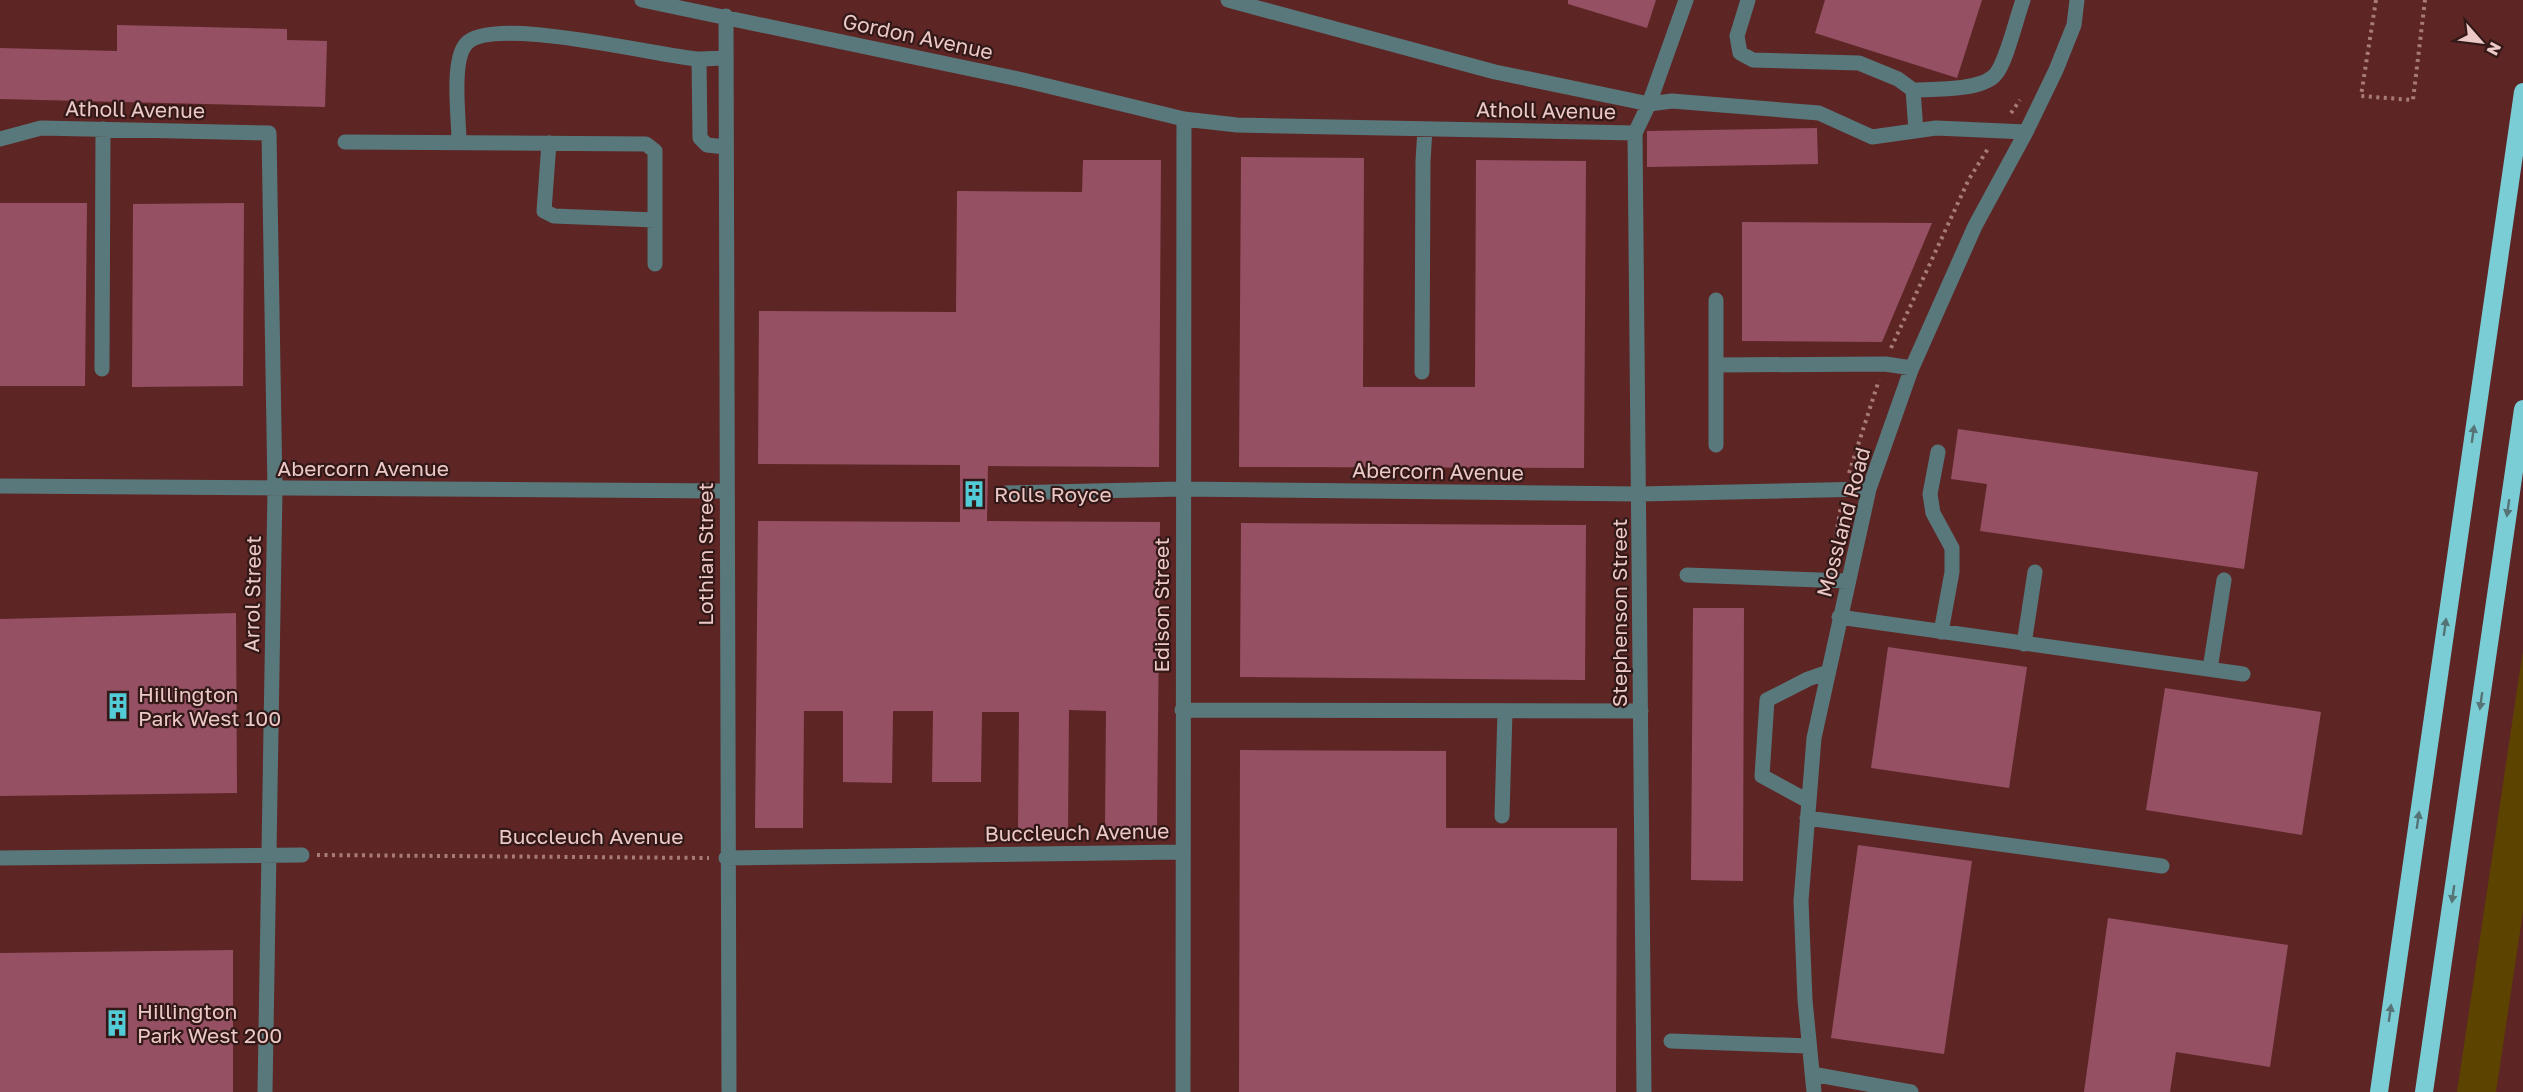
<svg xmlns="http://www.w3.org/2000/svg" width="2523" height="1092" viewBox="0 0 2523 1092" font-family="'Golos Text',sans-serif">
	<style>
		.green { fill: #5d4300 }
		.building { fill: #955063 }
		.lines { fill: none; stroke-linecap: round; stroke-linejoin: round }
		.path { stroke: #a87b79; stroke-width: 4; stroke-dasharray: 3 4.5; stroke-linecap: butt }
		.minor { stroke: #59787b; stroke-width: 15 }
		.highway { stroke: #7bcdd5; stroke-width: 18 }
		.oneway { fill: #567376 }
		.labels { text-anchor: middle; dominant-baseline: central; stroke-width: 4.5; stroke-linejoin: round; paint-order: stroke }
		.street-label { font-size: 21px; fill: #ecc8c6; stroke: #321918 }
		.poi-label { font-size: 21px; fill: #ecc8c6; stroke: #321918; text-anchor: start }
	</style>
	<rect width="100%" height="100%" fill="#5d2625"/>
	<path class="green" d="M2523 650V912L2496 1092H2457Z"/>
	<path class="building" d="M1568 0H1656L1647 28 1568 4Z
		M1825 0H1982L1957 78 1815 33Z
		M117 25 287 29V40L327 41 325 107 0 99V48L117 51Z
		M1817 128 1818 164 1647 167V131Z
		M1241 157 1364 158 1363 387H1475L1476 160 1586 161 1584 468 1239 467Z
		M1083 160H1161L1159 467 988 466 987 521 1160 522 1157 829H1105L1106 711 1069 710 1068 829H1018L1019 712H982L981 782H932L933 711H893L892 783 843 782V711H804L803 828H755L758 521 960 522V465L758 464 759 311 956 312 957 191 1082 192Z
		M0 203H87L85 386H0Z
		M244 203 243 386 132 387 133 204Z
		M1742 222 1932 223 1882 342 1742 341Z
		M1958 429 2258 472 2244 569 1980 531 1987 484 1951 479Z
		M1241 523 1586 525 1585 680 1240 677Z
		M1693 608H1744L1743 881 1691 880Z
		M236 613 237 793 0 796V619Z
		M1888 647 2027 667 2009 788 1871 768Z
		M2165 688 2321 712 2302 835 2146 810Z
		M1240 750 1446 751V828H1617L1616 1092H1239Z
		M1858 845 1972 861 1944 1054 1831 1038Z
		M2108 918 2288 945 2270 1067 2176 1052 2170 1092H2084Z
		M233 950V1092H0V953Z"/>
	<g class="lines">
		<path class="path" d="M2376 0 2361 96 2413 100 2425 0
			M2011 113 2020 100
			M1891 348 1969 179 1989 147
			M1849 473 1879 380
			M1831 564 1841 506
			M317 855 709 858"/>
		<path class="minor" d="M642 0 1023 80 1184 119 1237 125 1635 133
			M1228 0 1495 72 1649 104 1686 0
			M1748 0 1737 36 1740 53 1753 60 1859 63 1898 79 1913 90C1934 89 1980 91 1995 75 2006 64 2017 16 2023 0
			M726 16 729 1092
			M699 59 700 138 707 145 726 147
			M1913 90 1916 131
			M0 139 41 128 269 133 275 489 265 1092
			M345 142 646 144 655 151V264
			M459 142C459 119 451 61 466 44 491 14 657 56 698 59 707 59 717 58 726 58
			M549 143 544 211 554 216 655 220
			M1716 365 1885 364 1912 368
			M102 369 103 129
			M1422 372 1423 161 1425 129
			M1716 445V300
			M1938 452 1930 494 1933 513 1952 548V572L1941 632
			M0 486 726 491
			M1006 493 1182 489 1639 494 1869 489
			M1687 575 1847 581
			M1839 617 2243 674
			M2024 644 2035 572
			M2210 669 2224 580
			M1182 710 1641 711
			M1808 801 1762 776 1767 700 1808 679 1828 672
			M1502 816 1505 711
			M1807 818 2162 866
			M0 858 302 855
			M726 858 1183 852
			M1671 1041 1809 1046
			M1812 1074 1911 1092
			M1183 1092 1184 119
			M1644 1092 1635 133 1649 104 1672 101 1819 113 1872 137 1936 128 2026 132
			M1814 1092 1805 1000 1801 901 1814 738 1869 489 1911 370 1975 226 2026 132 2056 70 2074 25 2077 0"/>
		<path class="highway" d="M2379 1092 2523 92
			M2424 1092 2523 409"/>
	</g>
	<defs><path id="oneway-solid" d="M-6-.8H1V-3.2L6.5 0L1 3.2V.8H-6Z" transform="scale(1.5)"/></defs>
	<g class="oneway">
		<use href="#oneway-solid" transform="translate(2473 434) rotate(-82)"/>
		<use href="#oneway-solid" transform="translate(2508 508) rotate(98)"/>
		<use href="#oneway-solid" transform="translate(2445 627) rotate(-82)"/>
		<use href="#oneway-solid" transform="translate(2481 701) rotate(98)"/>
		<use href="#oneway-solid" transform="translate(2418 820) rotate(-82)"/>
		<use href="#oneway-solid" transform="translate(2453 894) rotate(98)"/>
		<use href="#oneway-solid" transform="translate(2390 1013) rotate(-82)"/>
	</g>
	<defs>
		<symbol id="building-bare" viewBox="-9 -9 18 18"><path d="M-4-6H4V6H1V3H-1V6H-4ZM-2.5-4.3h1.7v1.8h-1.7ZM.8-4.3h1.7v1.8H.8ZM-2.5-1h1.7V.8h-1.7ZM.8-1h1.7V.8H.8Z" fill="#52ccd6" stroke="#321918" stroke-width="2.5" paint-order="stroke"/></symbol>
	</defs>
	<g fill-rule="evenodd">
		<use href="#building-bare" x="955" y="475" width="38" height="38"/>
		<use href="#building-bare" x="99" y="687" width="38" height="38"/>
		<use href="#building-bare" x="98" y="1004" width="38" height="38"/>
	</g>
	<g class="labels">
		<g class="street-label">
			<text transform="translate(918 36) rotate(12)">Gordon Avenue</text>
			<text transform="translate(135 109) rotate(1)">Atholl Avenue</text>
			<text transform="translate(1546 110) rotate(1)">Atholl Avenue</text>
			<text x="363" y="468">Abercorn Avenue</text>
			<text transform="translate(1438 471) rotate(1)">Abercorn Avenue</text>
			<text transform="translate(1843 522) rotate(-75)">Mossland Road</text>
			<text transform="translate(705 554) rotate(-90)">Lothian Street</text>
			<text transform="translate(252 594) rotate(-89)">Arrol Street</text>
			<text transform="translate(1161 605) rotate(-90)">Edison Street</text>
			<text transform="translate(1619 613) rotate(-90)">Stephenson Street</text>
			<text transform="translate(1077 832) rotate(-1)">Buccleuch Avenue</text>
			<text x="591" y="836">Buccleuch Avenue</text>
		</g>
		<g class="poi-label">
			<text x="994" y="494">Rolls Royce</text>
			<text x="138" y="694">Hillington<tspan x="138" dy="24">Park West 100</tspan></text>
			<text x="137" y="1011">Hillington<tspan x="137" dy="24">Park West 200</tspan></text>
		</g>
	</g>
	<g transform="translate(2481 42) rotate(118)" stroke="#321918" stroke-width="4.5" paint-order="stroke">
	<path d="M0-4.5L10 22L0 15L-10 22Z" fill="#ecc8c6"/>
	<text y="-9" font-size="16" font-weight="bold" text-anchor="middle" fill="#ecc8c6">N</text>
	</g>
</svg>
